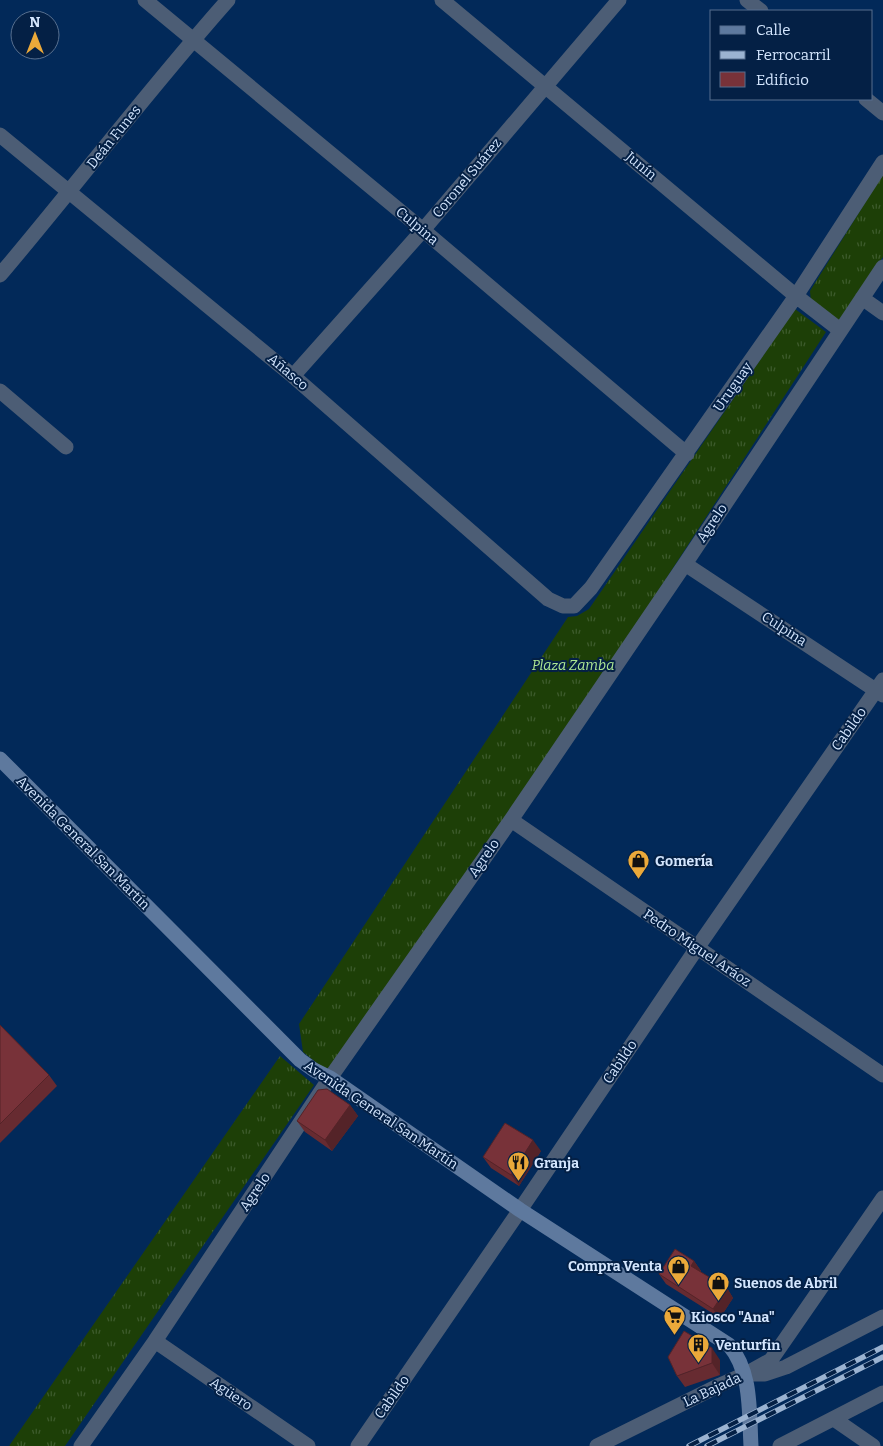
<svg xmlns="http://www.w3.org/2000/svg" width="883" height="1446" viewBox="0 0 883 1446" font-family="Bitter,serif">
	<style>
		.grass { fill: url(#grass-tufts) }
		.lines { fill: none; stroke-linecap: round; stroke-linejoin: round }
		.street { stroke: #4c5d75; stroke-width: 15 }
		.secondary { stroke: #5e799e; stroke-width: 15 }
		.rail-casing { stroke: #9bb3d1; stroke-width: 5.5 }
		.rail { stroke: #042045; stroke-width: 4; stroke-dasharray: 11; stroke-linecap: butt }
		.wall { fill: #672b31 }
		.shaded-wall { fill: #542328 }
		.building { fill: #783239; stroke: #542328 }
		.labels { text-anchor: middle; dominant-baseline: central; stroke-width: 4; stroke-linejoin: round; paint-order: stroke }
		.street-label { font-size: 14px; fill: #d4e6fe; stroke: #042045 }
		.park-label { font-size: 14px; font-style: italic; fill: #ade793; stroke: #042045 }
		.poi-label { font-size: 14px; font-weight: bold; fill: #d4e6fe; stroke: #042045; text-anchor: start }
	</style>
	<defs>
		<pattern id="grass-tufts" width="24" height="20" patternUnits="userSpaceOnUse" patternTransform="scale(1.25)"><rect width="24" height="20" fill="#1d3f07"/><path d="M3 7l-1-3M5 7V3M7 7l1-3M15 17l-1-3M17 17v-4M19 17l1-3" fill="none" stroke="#3d5b2c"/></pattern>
	</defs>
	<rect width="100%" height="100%" fill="#022959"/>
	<path class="grass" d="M883 174V257L839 322 811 302 810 291Z
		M795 309 826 332 616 656 331 1068H323L303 1052 299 1024 568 617 577 616 589 609Z
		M280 1056 314 1085 65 1446H9Z"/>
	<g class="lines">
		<path class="street" d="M145 0 423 230 687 454
			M442 0 796 296 840 330
			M747 0 761 11
			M866 99 883 113
			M0 135 293 376 548 599 563 606H574L591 588 796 296 883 162
			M0 275C77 184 149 89 228 0
			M862 298 883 313
			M293 376 423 230 619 0
			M0 391 66 447
			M685 564 883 695
			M511 820 883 1075
			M155 1341 308 1446
			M751 1371 771 1360 883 1198
			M834 1419 873 1446
			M81 1446 155 1341 330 1078 511 820 685 564 883 267
			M358 1446 520 1210 697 948 883 680
			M597 1446 720 1385 745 1374H765L786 1367 883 1317
			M780 1446 883 1393"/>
		<path class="secondary" d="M0 759 300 1060 314 1070 330 1078 520 1210 729 1345C752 1372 749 1412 751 1446"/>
		<defs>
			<path id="rail" d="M689 1446 883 1347
				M707 1446 883 1357"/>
		</defs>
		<use href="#rail" class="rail-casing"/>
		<use href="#rail" class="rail"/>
	</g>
	<path class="wall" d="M0 1025 49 1075 57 1086 0 1143Z
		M350 1105 358 1116 332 1151 305 1132 297 1121Z
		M541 1151 519 1186 491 1168 483 1157Z
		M694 1261 701 1271 700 1272 727 1288 733 1298 720 1318 666 1284 659 1274Z
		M720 1360V1375L685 1387 677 1376Z"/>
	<path class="shaded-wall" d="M350 1105 358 1116 332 1151 325 1140Z
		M533 1140 541 1151 519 1186 511 1175Z
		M694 1261 701 1271 697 1276 691 1266Z
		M727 1288 733 1298 720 1318 713 1309Z
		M712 1348 720 1360V1375L712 1363Z"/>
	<path class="building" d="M0 1025 49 1075 0 1124Z
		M327 1089 350 1105 325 1140 297 1121 318 1090Z
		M505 1123 533 1140 511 1175 483 1157Z
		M675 1249 694 1261 691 1266 727 1288 713 1309 659 1274Z
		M684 1331 712 1348V1363L677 1376 668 1357Z"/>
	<defs>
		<symbol id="shop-pin" viewBox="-11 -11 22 30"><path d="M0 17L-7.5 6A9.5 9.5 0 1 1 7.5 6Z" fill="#eba93a" stroke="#042045"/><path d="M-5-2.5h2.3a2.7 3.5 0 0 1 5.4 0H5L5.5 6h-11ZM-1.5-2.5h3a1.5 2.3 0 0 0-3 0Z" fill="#111"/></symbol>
		<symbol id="restaurant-pin" viewBox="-11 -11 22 30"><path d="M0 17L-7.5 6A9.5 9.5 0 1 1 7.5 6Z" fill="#eba93a" stroke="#042045"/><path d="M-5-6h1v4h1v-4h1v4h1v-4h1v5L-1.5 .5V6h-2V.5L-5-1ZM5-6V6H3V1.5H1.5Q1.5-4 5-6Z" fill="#111"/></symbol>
		<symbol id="supermarket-pin" viewBox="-11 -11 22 30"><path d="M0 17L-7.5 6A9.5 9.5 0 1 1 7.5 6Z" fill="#eba93a" stroke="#042045"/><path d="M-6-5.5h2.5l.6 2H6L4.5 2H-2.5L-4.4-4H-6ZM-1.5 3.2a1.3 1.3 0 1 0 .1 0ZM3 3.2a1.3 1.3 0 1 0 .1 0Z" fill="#111"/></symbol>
		<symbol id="building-pin" viewBox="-11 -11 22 30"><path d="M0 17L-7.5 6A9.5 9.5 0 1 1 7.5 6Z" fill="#eba93a" stroke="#042045"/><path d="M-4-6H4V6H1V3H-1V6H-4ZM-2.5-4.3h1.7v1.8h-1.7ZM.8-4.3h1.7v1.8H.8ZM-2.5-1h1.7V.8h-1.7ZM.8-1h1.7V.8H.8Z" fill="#111"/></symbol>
	</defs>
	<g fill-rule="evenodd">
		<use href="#shop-pin" x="626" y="848" width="25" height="34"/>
		<use href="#restaurant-pin" x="506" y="1150" width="25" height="34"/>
		<use href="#shop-pin" x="666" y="1254" width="25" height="34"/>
		<use href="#shop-pin" x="706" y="1270" width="25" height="34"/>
		<use href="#supermarket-pin" x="662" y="1304" width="25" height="34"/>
		<use href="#building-pin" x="686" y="1332" width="25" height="34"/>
	</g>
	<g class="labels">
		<g class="street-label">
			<text transform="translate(114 137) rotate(-51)">Deán Funes</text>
			<text transform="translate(641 166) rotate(40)">Junín</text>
			<text transform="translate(467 178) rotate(-50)">Coronel Suárez</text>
			<text transform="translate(417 226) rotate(40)">Culpina</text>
			<text transform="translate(288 372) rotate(40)">Añasco</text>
			<text transform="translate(733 387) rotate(-55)">Uruguay</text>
			<text transform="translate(712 523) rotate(-56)">Agrelo</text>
			<text transform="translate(784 629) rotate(33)">Culpina</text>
			<text transform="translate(849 729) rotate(-55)">Cabildo</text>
			<text transform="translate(83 843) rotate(45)">Avenida General San Martín</text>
			<text transform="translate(484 858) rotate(-55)">Agrelo</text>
			<text transform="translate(697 948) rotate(34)">Pedro Miguel Aráoz</text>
			<text transform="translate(620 1062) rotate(-56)">Cabildo</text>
			<text transform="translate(381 1115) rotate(34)">Avenida General San Martín</text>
			<text transform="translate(255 1192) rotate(-56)">Agrelo</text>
			<text transform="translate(712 1390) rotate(-25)">La Bajada</text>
			<text transform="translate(231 1394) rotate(34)">Agüero</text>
			<text transform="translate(392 1397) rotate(-55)">Cabildo</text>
		</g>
		<g class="park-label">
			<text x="573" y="665">Plaza Zamba</text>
		</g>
		<g class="poi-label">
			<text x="655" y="861">Gomería</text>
			<text x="534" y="1163">Granja</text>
			<text x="662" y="1266" text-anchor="end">Compra Venta</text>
			<text x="734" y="1283">Suenos de Abril</text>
			<text x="691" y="1317">Kiosco "Ana"</text>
			<text x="715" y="1345">Venturfin</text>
		</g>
	</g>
	<rect x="710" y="10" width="162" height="90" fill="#042045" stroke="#576f8f"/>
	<rect x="720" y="26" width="25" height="8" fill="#5e799e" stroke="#576f8f"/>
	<text x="756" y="35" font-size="15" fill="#d4e6fe">Calle</text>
	<rect x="720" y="51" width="25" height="8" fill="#9bb3d1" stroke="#576f8f"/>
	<text x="756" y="60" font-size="15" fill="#d4e6fe">Ferrocarril</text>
	<rect x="720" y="72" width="25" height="15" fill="#783239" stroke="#576f8f"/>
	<text x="756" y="85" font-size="15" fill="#d4e6fe">Edificio</text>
	<g transform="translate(35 35)"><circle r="24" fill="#042045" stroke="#576f8f"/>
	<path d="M0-4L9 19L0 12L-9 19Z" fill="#eba93a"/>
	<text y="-8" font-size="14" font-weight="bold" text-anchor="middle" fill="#d4e6fe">N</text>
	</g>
</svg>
